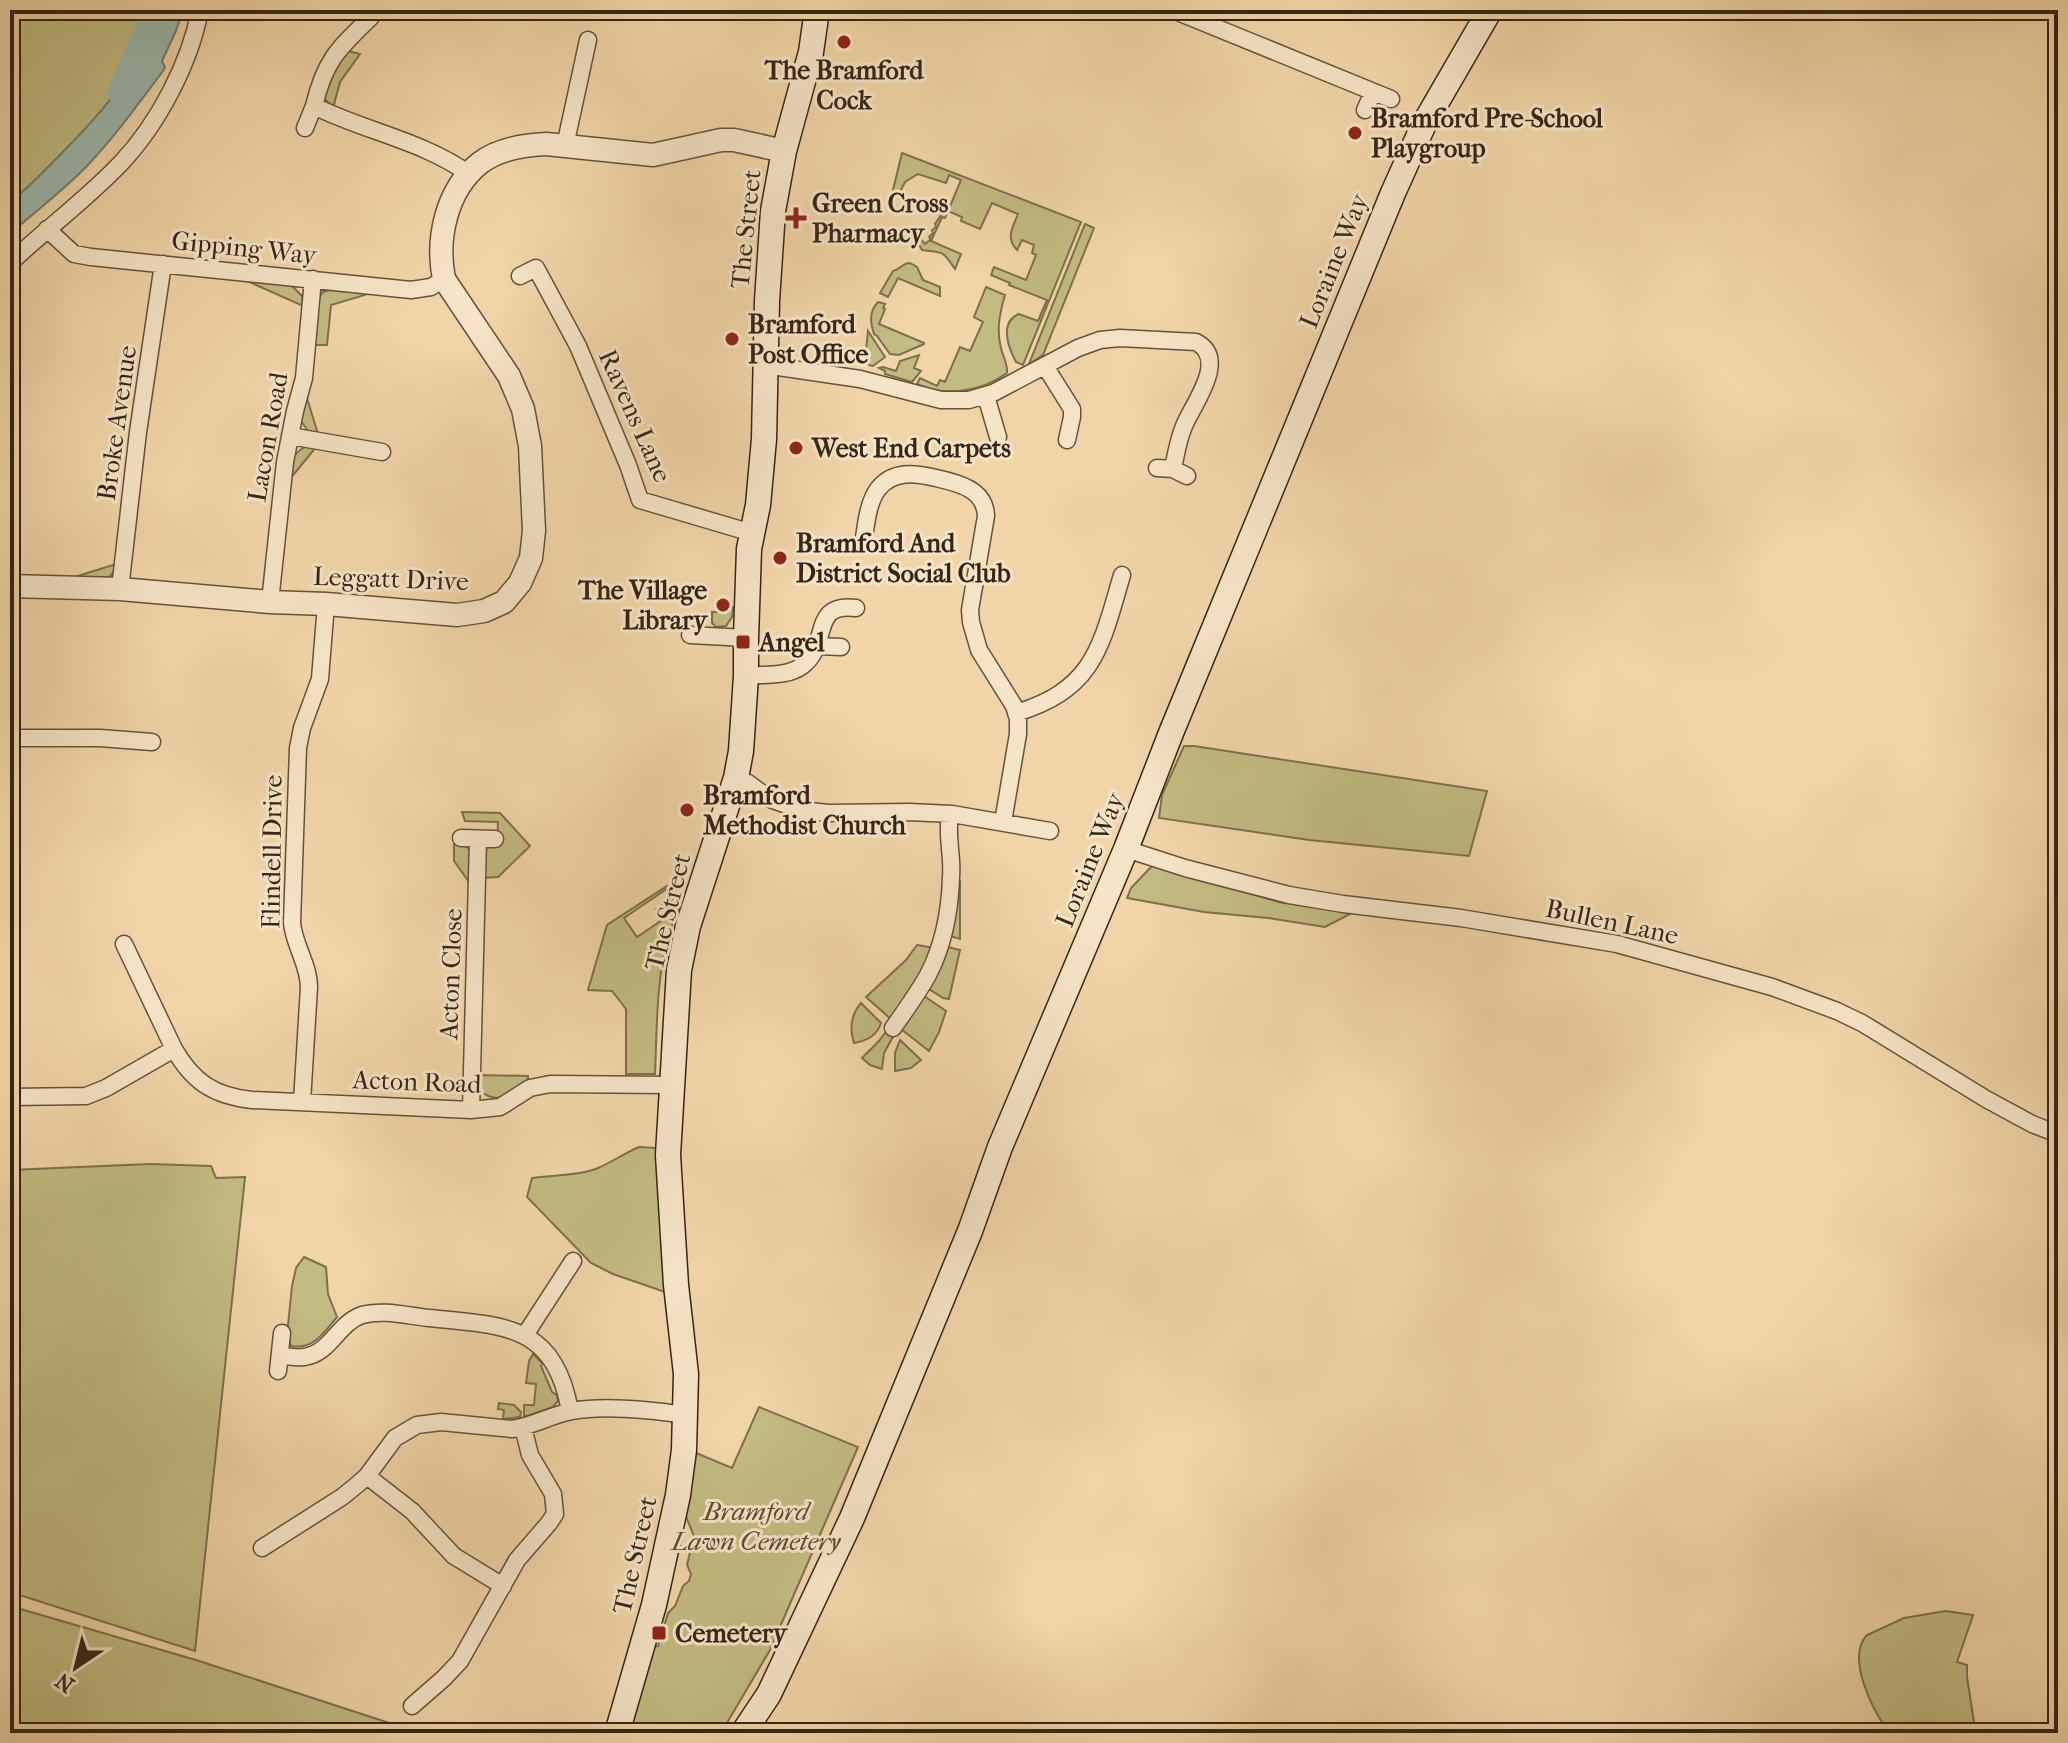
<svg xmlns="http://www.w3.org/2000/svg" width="2068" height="1743" viewBox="0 0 2068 1743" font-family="'IM FELL French Canon',serif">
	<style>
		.green { fill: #c2bb82; stroke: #7c704c; stroke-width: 2 }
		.water { fill: #9bb8ad; stroke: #737d71; stroke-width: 2 }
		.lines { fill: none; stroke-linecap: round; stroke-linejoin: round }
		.river { stroke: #9bb8ad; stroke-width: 26 }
		.minor-casing { stroke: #65513a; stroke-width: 19 }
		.tertiary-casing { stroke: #65513a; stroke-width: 25 }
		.secondary-casing { stroke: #362516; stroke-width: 27 }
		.minor { stroke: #f6e4c6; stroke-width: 16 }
		.tertiary { stroke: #f6e4c6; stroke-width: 22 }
		.secondary { stroke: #f6e4c6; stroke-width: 24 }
		.poi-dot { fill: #8f2418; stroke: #f6e4c6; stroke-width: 3 }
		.labels { text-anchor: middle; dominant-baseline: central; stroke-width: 6; stroke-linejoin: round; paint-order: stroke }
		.poi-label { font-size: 26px; font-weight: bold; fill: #362516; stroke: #f6e4c6; text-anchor: start }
		.street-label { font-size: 26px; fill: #362516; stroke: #f6e4c6 }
		.park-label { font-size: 26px; font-style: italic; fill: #594a31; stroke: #f6e4c6 }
	</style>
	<rect width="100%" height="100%" fill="#f1d5a8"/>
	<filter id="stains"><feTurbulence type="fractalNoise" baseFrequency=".0025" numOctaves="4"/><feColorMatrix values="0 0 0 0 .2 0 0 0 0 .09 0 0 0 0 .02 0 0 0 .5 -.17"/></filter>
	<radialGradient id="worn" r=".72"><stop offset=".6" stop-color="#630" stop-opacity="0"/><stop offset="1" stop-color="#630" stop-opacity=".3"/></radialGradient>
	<path class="green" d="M10 10H150L103 124 10 213Z
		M348 51 360 54 340 82 333 108 323 97 327 75Z
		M902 153 1081 222 1023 365 1016 362C1008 347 999 322 1019 314L1038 321 1047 300 1009 285 1010 283 991 275 994 267 1026 280 1036 255 1032 253 1034 245 1022 240 1017 250C1005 238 1013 227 1018 214L992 203 980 229 961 221 962 217 948 211 945 218 942 217 931 241 961 254 955 269C942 250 945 253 922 250L918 243 920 238 925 244 931 239 929 237 933 233 932 230 936 227 935 224 941 215 935 208 937 204 949 209 961 180 949 175 946 183 918 174 905 182 898 196 892 194Z
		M1085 224 1094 228 1043 355 1029 364Z
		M910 263 917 267 923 280 940 287V296L898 278 888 297 880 293 893 271C900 270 902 263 910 263Z
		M245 280 291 285 302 296 303 306Z
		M986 287 1005 295C1000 312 996 330 1001 348 1003 357 1008 364 1007 373 982 391 945 398 917 384L920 378 937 386 940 380 945 382 960 347 970 351 983 322 974 317Z
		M333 289 364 293 365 295 331 305 327 345H314L318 299 323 292Z
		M878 302 885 304 883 308 885 309 879 324 924 343V344L899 355 890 354 877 336 874 334C870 323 869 311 878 302Z
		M868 331 885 357 873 366 869 365 865 360Z
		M919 355 914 368 921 371 912 382 885 374V371L879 368 883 367 896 371 900 361Z
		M306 395 318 434 308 431 301 421Z
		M308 445 317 446 290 479C292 460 290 455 308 445Z
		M113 565 116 566C111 587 85 580 68 579Z
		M726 607H733L732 617 726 626 716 627 712 623V612H721V610H725Z
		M1184 746H1194L1487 791 1469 856 1309 840 1159 818 1162 795Z
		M462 812 500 813 530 846 498 877 482 878 484 851 490 845 497 843 498 822 465 821Z
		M454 844 466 846 471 851 472 886 454 861Z
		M1153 865 1279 902 1352 913 1325 927 1268 918 1204 912 1127 898 1131 888Z
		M960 881V939L947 935 956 882Z
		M667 886 668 888 624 918 637 937 662 920 656 909 678 895 683 896C678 910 672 923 668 937 656 981 657 1029 655 1074H626V1009L612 991 588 990 607 925Z
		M917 945 935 948 932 958 892 1020 866 997 906 960Z
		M944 946 960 950 949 999 943 998 926 987Z
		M921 994 946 1011 939 1032 929 1051 901 1029Z
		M861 1003 881 1023C877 1036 867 1041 854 1043 849 1028 851 1015 861 1003Z
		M888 1029 894 1035 884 1053 882 1069 870 1065 862 1058 879 1041Z
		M900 1040 921 1060 911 1068 895 1071V1053Z
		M479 1075 528 1076V1082C512 1091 498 1107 481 1091Z
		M639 1147 656 1148 661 1152 668 1293 613 1274 591 1263 527 1197 532 1178C553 1175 578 1176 598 1168 612 1162 625 1153 639 1147Z
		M150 1164 211 1166 216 1178 245 1177 195 1651 10 1592V1170Z
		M304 1257 326 1267 328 1294 337 1317C324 1332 314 1350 291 1346L287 1335 292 1286 296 1268Z
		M533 1354 542 1363 541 1366 552 1392 557 1395 558 1401 553 1407 524 1417V1405H534L536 1384 526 1383 529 1361Z
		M499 1403 514 1405 521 1412 520 1417 503 1419 504 1410 498 1409Z
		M759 1407 858 1447 770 1650 721 1733H623L650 1647 658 1646 668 1613 675 1606 683 1586 689 1581 691 1574 687 1565 694 1536 684 1512 696 1453 732 1468Z
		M10 1606 196 1660 420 1733H30L10 1726Z
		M1946 1611 1973 1615 1957 1662 1967 1665V1677L1974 1722 1968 1733H1889C1874 1712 1845 1658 1867 1635L1904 1618Z"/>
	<path class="water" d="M147 10H183L176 31 162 61 165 67 163 71C138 104 114 138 85 168 62 191 36 212 10 233V202C25 191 38 177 51 164 85 130 155 62 147 10Z"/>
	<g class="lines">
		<path class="river" d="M121 92 156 10"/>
		<defs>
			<path id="minor" d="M1173 10 1391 99
				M371 17C338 49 325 60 314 106 364 131 423 141 469 174
				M1365 110 1373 92
				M305 128 314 106
				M565 146 588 40
				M47 229 74 254 91 257 411 290 431 287 444 279
				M10 263C46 229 87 199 121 163 158 124 190 63 200 10
				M520 276 536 268 578 346 628 465 640 500 752 533
				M765 365 860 379 941 400H969L993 393 1078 348 1100 340 1120 338 1196 342C1229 359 1193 404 1184 426 1178 440 1176 454 1173 469
				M1045 366 1072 409V417L1067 440
				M986 396 998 437
				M290 436 382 452
				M1157 468 1173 469 1187 476
				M863 544C866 527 867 504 878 489 893 470 915 473 936 478 958 483 985 489 986 516L970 610 971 622 979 650 1014 706 1018 719V734L1003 822
				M120 589 138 432 163 264
				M270 602 285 462 295 411 304 378 313 279
				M690 635 746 638
				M818 646 841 647
				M746 676C764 674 787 677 802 666 831 645 809 602 856 608
				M1016 713C1095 689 1101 646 1122 575
				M10 738H100L152 742
				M736 778 748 783 770 799 801 810 828 813 909 812 952 814 1050 831
				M461 838 495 839
				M1126 849 1185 868 1289 895 1343 904 1461 918 1617 944 1772 987 1837 1011 1862 1023 1986 1099 2032 1124 2058 1134
				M124 944 174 1049
				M893 1028C905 1011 918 993 928 975 943 946 950 910 951 877 953 855 946 838 950 814
				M10 1097 86 1096 106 1088 174 1049C193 1082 214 1096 252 1100L471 1110 500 1107 530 1088 550 1084 671 1085
				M302 1102 309 987C309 965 294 945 292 923L298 748 302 728 320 679 326 604
				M471 1110 478 839
				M525 1335 573 1261
				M280 1356C288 1356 296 1358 304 1357 330 1354 338 1323 362 1315 383 1309 408 1316 429 1318 504 1326 554 1323 570 1411
				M278 1371 282 1333
				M367 1476 412 1511 454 1556 503 1586
				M262 1548 342 1497 358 1484 367 1476 395 1438 417 1425 441 1422 512 1429C533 1426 551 1415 572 1411 606 1405 651 1410 685 1415
				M412 1706 444 1678 460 1661 517 1560 549 1523 555 1514 553 1494 530 1455 523 1427"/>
			<path id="tertiary" d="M10 586 120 589 270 602 326 604 457 615 484 611 504 602 520 583 531 558 534 531 530 446 523 409 509 376 444 279C436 239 446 190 480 163 498 149 523 145 546 144L653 155 721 140H734L784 151"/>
			<path id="secondary" d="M617 1733 654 1605 678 1495 684 1450 686 1374 676 1285 668 1155 679 970 688 926 736 778 741 751 746 676V638L749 549 758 505 764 439 767 301 773 211 784 151 811 52 817 10
				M743 1733 769 1694 852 1518 970 1231 1000 1147 1126 849 1171 733 1393 193 1424 124 1490 10"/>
		</defs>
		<use href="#minor" class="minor-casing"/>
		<use href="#tertiary" class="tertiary-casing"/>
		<use href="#secondary" class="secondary-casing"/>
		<use href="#minor" class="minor"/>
		<use href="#tertiary" class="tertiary"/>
		<use href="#secondary" class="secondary"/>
	</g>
	<g class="poi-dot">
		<circle cx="844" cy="42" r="8"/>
		<circle cx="1355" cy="133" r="8"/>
		<path d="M792 206h8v8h8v8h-8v8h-8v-8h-8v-8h8z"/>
		<circle cx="732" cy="339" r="8"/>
		<circle cx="796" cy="448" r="8"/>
		<circle cx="780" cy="558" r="8"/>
		<circle cx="723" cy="605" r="8"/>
		<rect x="735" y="634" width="16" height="16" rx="4"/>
		<circle cx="687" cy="810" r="8"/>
		<rect x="651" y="1625" width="16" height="16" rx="4"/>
	</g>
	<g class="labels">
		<g class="poi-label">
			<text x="844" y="70" text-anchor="middle">The Bramford<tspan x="844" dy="30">Cock</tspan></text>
			<text x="1371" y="118">Bramford Pre-School<tspan x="1371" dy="30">Playgroup</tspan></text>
			<text x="812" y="203">Green Cross<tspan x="812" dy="30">Pharmacy</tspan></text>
			<text x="748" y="324">Bramford<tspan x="748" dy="30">Post Office</tspan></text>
			<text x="812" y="448">West End Carpets</text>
			<text x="796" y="543">Bramford And<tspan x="796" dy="30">District Social Club</tspan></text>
			<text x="707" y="590" text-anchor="end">The Village<tspan x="707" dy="30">Library</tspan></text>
			<text x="759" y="642">Angel</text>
			<text x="703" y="795">Bramford<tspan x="703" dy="30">Methodist Church</tspan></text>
			<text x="675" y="1633">Cemetery</text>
		</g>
		<g class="street-label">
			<text transform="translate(746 229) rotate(-84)">The Street</text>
			<text transform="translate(244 248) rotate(6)">Gipping Way</text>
			<text transform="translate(1334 261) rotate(-68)">Loraine Way</text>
			<text transform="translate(635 416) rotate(66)">Ravens Lane</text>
			<text transform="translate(117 423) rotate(-82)">Broke Avenue</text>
			<text transform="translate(268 437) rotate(-80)">Lacon Road</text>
			<text transform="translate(391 579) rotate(2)">Leggatt Drive</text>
			<text transform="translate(272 852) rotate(-89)">Flindell Drive</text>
			<text transform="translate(1090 860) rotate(-68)">Loraine Way</text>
			<text transform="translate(668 912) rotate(-76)">The Street</text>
			<text transform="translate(1612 922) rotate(12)">Bullen Lane</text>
			<text transform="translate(451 974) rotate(-88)">Acton Close</text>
			<text transform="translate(417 1082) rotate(2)">Acton Road</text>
			<text transform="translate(635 1555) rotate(-77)">The Street</text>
		</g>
		<g class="park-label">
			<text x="756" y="1511">Bramford<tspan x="756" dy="30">Lawn Cemetery</tspan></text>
		</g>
	</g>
	<rect width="2068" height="1743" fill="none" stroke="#f1d5a8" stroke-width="40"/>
	<rect x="12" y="12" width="2044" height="1719" fill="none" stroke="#362516" stroke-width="4"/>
	<rect x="20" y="20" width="2028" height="1703" fill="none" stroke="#362516" stroke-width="2"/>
	<g transform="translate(76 1667) rotate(215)" stroke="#f6e4c6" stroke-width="6" paint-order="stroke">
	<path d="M0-6L14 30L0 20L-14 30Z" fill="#362516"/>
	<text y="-12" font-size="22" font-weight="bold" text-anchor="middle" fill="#362516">N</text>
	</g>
	<rect width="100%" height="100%" filter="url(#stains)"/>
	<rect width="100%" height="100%" fill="url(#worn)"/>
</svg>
